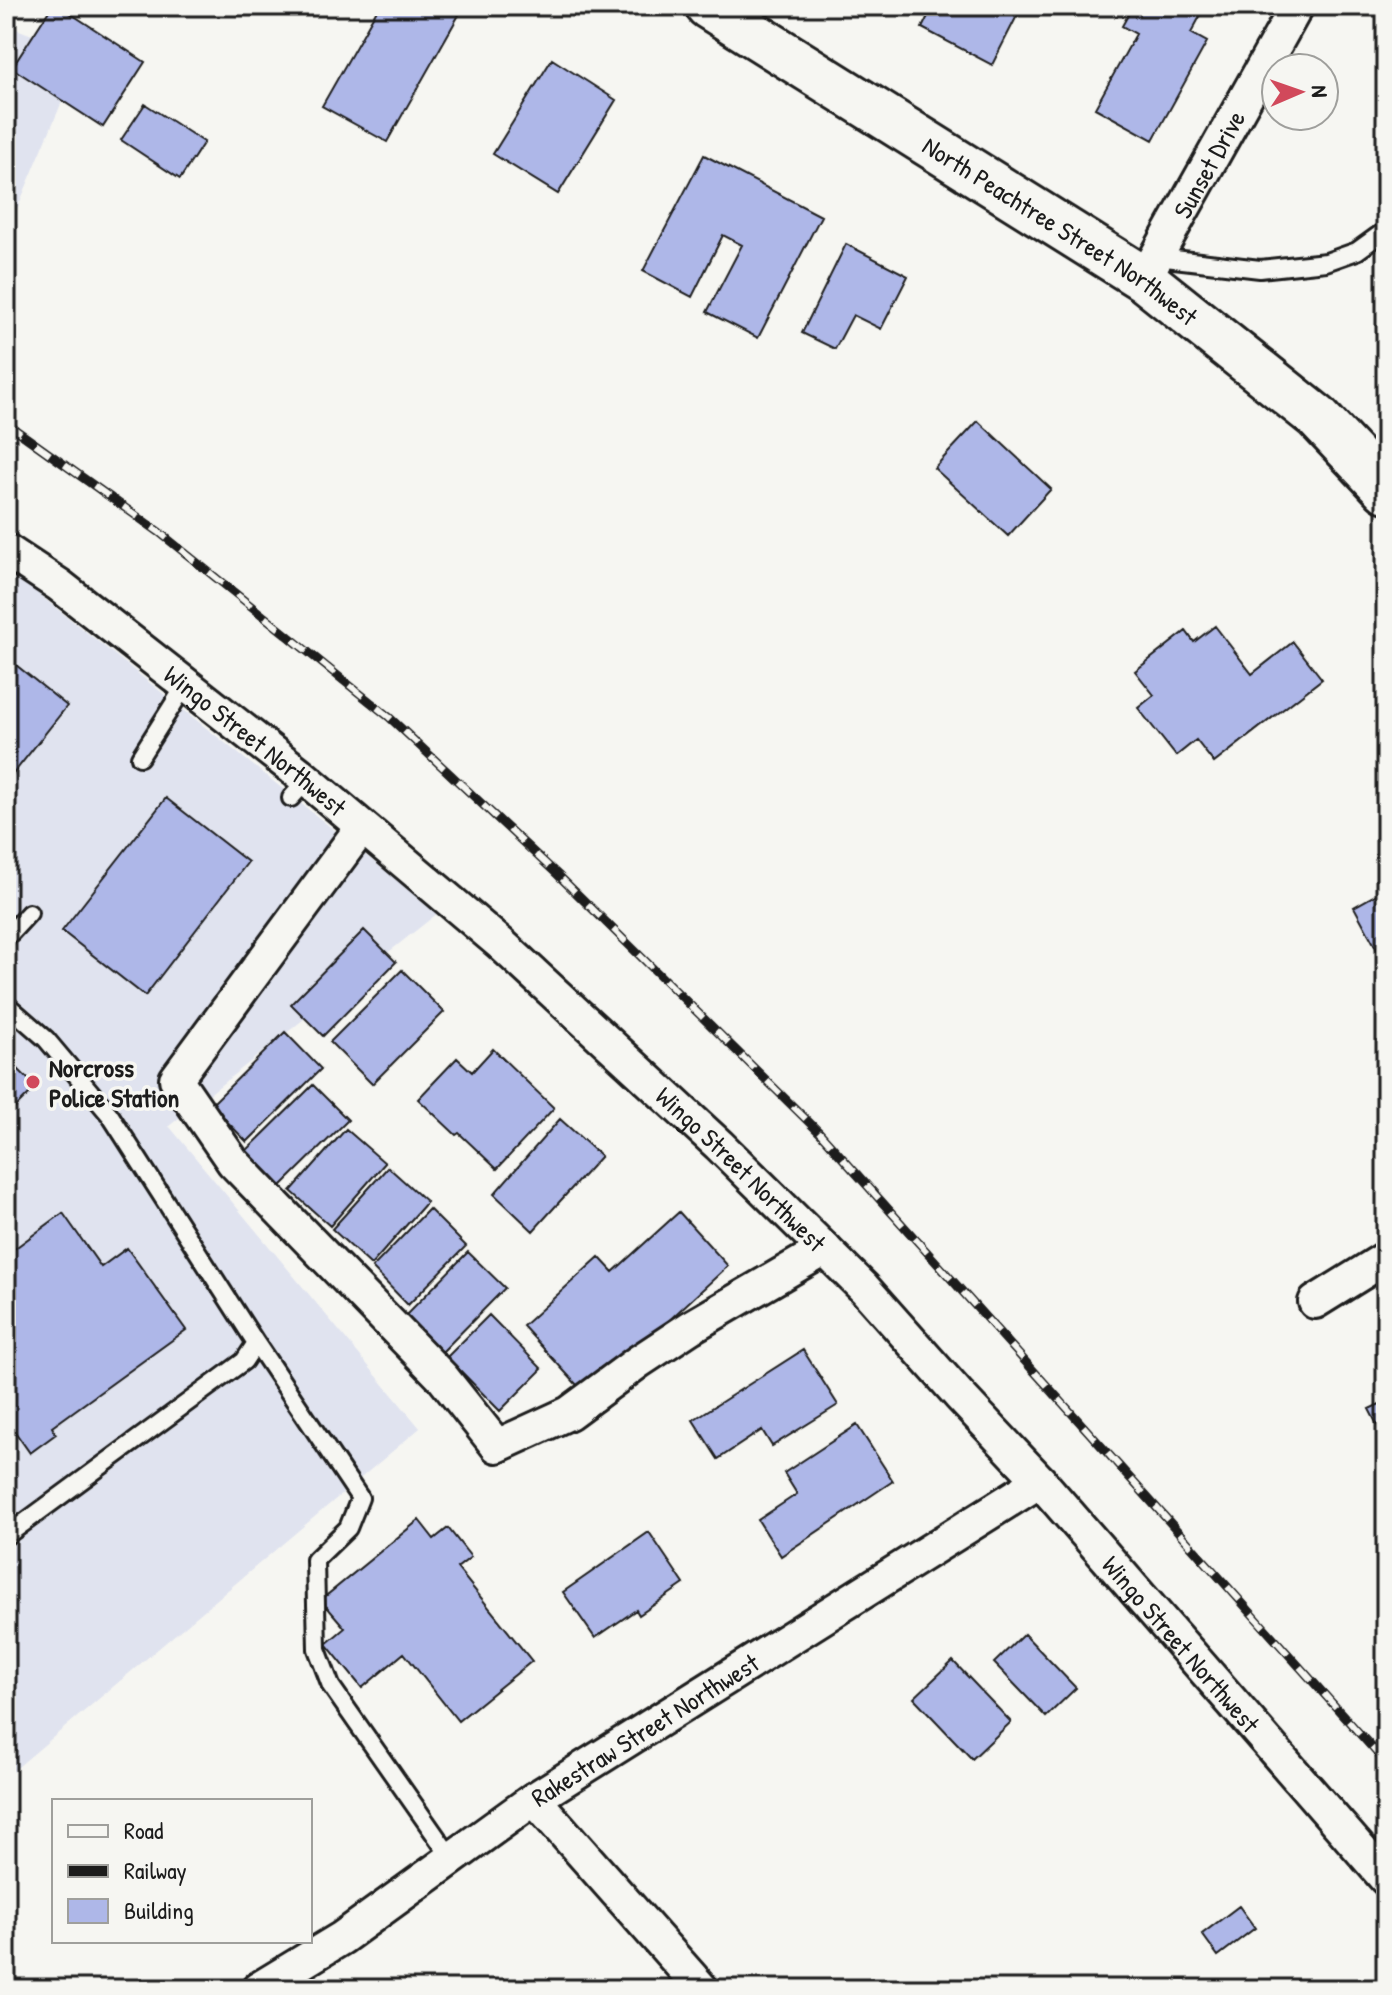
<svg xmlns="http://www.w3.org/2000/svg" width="1392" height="1995" viewBox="0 0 1392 1995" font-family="'Patrick Hand',sans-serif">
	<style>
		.built { fill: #e0e3ef }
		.building { fill: #aeb7e8; stroke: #1c1c1c; stroke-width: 2 }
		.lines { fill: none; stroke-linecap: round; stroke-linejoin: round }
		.lane-casing { stroke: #1c1c1c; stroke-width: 22 }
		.street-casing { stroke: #1c1c1c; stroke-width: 38 }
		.secondary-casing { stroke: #1c1c1c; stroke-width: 50 }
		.lane { stroke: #f6f6f2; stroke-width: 16 }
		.street { stroke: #f6f6f2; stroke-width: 32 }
		.secondary { stroke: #f6f6f2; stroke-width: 44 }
		.rail-casing { stroke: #1c1c1c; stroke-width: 9 }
		.rail { stroke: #f6f6f2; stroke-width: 6; stroke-dasharray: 18; stroke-linecap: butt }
		.poi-dot { fill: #d1495b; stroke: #f6f6f2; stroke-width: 3 }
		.labels { text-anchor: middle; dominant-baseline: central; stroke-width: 7; stroke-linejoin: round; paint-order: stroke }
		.street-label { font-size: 26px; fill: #1c1c1c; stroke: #f6f6f2 }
		.poi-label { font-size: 26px; font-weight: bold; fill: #1c1c1c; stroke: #f6f6f2; text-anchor: start }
	</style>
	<rect width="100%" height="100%" fill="#f6f6f2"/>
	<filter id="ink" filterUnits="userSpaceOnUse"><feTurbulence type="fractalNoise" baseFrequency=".0125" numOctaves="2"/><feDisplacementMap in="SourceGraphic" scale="16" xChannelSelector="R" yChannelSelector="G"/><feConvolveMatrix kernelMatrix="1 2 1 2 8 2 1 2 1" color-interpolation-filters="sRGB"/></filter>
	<g filter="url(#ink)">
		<path class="built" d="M6 25 82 54 6 235Z
			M6 568 438 913 169 1126 420 1428 6 1777Z"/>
		<path class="building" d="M52 6H59L145 62 103 127 12 68Z
			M379 6H464L387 142 322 106Z
			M933 6H1022L992 65 922 28Z
			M1133 6H1194L1203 11 1191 33 1207 42 1153 140 1095 108 1136 34 1122 26Z
			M552 59 616 100 558 194 493 154Z
			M145 104 204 142 180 179 121 140Z
			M704 155 821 216 758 338 707 312 742 245 723 235 692 297 643 271Z
			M846 244 908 276 881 329 853 315 835 349 802 333Z
			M978 421 1051 489 1008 536 934 468Z
			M1215 626 1252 674 1293 642 1322 679 1214 763 1196 740 1176 756 1138 708 1154 695 1135 671 1186 631 1194 642Z
			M6 657 67 706 6 783Z
			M166 798 248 862 145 996 62 931Z
			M1386 889V966L1354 907Z
			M364 930 396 962 323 1036 291 1004Z
			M402 970 444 1012 372 1084 330 1042Z
			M285 1032 321 1069 247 1142 211 1105Z
			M493 1049 554 1108 497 1169 459 1133 456 1135 418 1099 457 1058 472 1072Z
			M6 1057 36 1087 6 1117Z
			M313 1085 348 1120 278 1189 243 1154Z
			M560 1119 601 1156 533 1231 494 1194Z
			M346 1129 385 1163 330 1226 291 1191Z
			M388 1167 427 1202 371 1265 332 1229Z
			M429 1209 466 1246 408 1305 372 1268Z
			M679 1212 728 1266 587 1396 523 1326 599 1257 613 1272Z
			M63 1213 101 1267 127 1248 186 1330 52 1427 56 1434 30 1453 6 1419V1255Z
			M468 1252 505 1288 442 1352 406 1315Z
			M489 1315 542 1369 500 1411 447 1357Z
			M803 1350 838 1405 772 1446 762 1430 718 1459 693 1420Z
			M1386 1401V1442L1369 1409Z
			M857 1425 893 1481 781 1556 758 1520 797 1494 784 1473Z
			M419 1520 434 1539 448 1528 471 1557 457 1568 532 1661 458 1721 404 1653 362 1688 326 1644 345 1628 321 1600Z
			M649 1532 684 1584 639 1615 636 1610 595 1638 563 1592Z
			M1024 1634 1076 1688 1046 1717 994 1663Z
			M953 1661 1011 1722 972 1759 914 1698Z
			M1239 1906 1255 1928 1218 1956 1202 1934Z"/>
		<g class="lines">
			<defs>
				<path id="lane" d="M1157 257 1260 269 1326 262 1357 251 1386 230
					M140 757 186 684
					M291 798 307 780
					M6 938 29 913
					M6 1004 46 1039 110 1115 256 1343 244 1361 6 1536
					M256 1343 360 1498 348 1528 315 1560 317 1649 331 1686 452 1859"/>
				<g id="street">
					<path id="s1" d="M1144 279 1297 6"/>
					<path id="s2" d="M6 550 59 585 300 774 500 943 719 1145 864 1288 959 1395 1040 1481 1386 1879"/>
					<path d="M362 827 176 1079 233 1162 443 1378 497 1446 569 1413 638 1362 691 1327 825 1249"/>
					<path d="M1315 1302 1386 1258"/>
					<path d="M534 1799 702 1989"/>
					<path id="s3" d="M258 1989 342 1938 534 1799 1040 1481"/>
				</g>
				<g id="secondary">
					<path id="s4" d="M708 6 1144 279 1317 417 1386 490"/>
				</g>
			</defs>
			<use href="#lane" class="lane-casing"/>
			<use href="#street" class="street-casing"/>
			<use href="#secondary" class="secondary-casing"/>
			<use href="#lane" class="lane"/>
			<use href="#street" class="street"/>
			<use href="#secondary" class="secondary"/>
			<defs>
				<path id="rail" d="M6 423 159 532 389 717 558 875 820 1133 1386 1763"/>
			</defs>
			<use href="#rail" class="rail-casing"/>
			<use href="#rail" class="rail"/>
		</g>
	</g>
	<circle class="poi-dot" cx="33" cy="1082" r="8"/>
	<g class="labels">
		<g class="street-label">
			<text stroke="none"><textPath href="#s1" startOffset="132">Sunset Drive</textPath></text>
			<text stroke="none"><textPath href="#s4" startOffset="418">North Peachtree Street Northwest</textPath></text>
			<text stroke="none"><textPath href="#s2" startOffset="314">Wingo Street Northwest</textPath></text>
			<text stroke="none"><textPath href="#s2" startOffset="962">Wingo Street Northwest</textPath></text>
			<text stroke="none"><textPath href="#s2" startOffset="1610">Wingo Street Northwest</textPath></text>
			<text stroke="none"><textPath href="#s3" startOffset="466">Rakestraw Street Northwest</textPath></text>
		</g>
		<g class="poi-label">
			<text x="49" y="1067">Norcross<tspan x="49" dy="30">Police Station</tspan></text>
		</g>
	</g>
	<rect width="1392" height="1995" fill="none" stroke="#f6f6f2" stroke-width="32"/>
	<rect x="16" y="16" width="1360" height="1963" fill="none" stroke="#1c1c1c" stroke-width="3" filter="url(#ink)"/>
	<rect x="52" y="1799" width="260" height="144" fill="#f6f6f2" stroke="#9f9f9c" stroke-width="2"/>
	<rect x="68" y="1825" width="40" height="12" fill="#f6f6f2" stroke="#9f9f9c" stroke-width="2"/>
	<text x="124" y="1839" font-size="24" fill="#1c1c1c">Road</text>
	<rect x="68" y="1865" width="40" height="12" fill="#1c1c1c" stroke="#9f9f9c" stroke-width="2"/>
	<text x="124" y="1879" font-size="24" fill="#1c1c1c">Railway</text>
	<rect x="68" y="1899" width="40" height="24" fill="#aeb7e8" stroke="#9f9f9c" stroke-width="2"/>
	<text x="124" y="1919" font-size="24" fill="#1c1c1c">Building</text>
	<g transform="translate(1300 92) rotate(88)"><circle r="38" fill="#f6f6f2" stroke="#9f9f9c" stroke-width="2"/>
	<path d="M0-6L14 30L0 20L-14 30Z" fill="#d1495b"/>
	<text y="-12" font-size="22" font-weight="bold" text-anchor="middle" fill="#1c1c1c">N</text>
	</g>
</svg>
